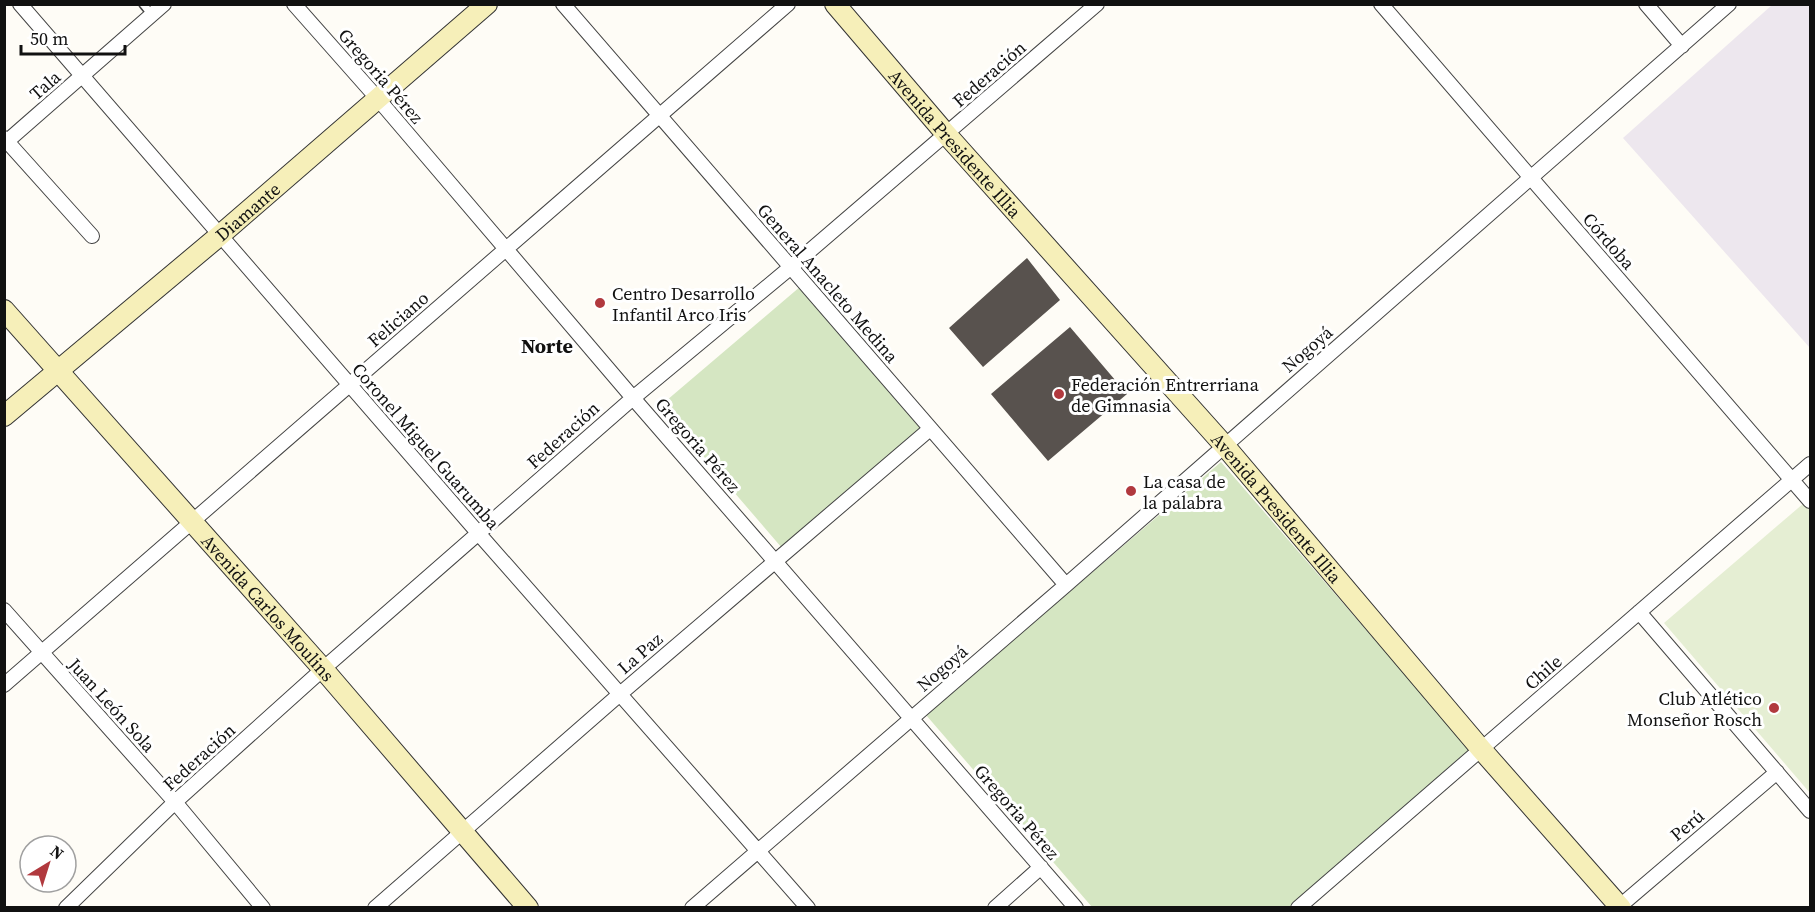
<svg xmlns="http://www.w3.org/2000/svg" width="1815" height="912" viewBox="0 0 1815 912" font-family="'Source Serif 4',serif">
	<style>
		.industrial { fill: #ede7ee }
		.green { fill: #d5e6c2 }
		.pitch { fill: #e5eed3 }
		.building { fill: #58524e }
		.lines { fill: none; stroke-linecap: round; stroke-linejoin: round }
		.lane-casing { stroke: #444; stroke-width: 10 }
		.street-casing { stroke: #444; stroke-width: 16 }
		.secondary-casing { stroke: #333; stroke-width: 22 }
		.lane { stroke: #fff; stroke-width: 7 }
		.street { stroke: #fff; stroke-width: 14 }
		.secondary { stroke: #f6efb9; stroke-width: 20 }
		.poi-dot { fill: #b1393e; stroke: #fff; stroke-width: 2 }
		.labels { text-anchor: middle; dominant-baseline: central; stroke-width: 6; stroke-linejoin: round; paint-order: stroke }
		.street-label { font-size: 18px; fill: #111; stroke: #fff }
		.poi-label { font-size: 18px; fill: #111; stroke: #fff; text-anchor: start }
		.neighbourhood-label { font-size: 20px; font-weight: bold; fill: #111; stroke: #fff }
	</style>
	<rect width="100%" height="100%" fill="#fefcf6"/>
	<path class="industrial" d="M1772 5H1810V348L1623 138Z"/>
	<path class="green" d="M801 286 922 429 782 548 660 406Z
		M1221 462 1476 757 1302 907H1092L926 715Z"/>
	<path class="pitch" d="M1804 503 1810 510V793L1664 623Z"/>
	<path class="building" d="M1027 258 1060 300 983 367 949 328Z
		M1070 327 1127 394 1048 461 991 394Z"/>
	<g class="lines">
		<defs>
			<path id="lane" d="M143 4 152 15"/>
			<path id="street" d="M20 4 479 534 808 908
				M294 4 378 99 633 398 1076 908
				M563 4 1066 585
				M1381 4 1810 501
				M1646 4 1682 46
				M4 138 92 236
				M4 144 164 4
				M4 610 175 802 263 908
				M1639 612 1810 811
				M4 685 788 4
				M1620 906 1777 772
				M66 908 175 802 323 669 633 398 791 267 1097 4
				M375 908 620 694 930 429
				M692 908 1066 585 1729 4
				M995 908 1041 867
				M1298 908 1810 464"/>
			<g id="secondary">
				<path id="s1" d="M835 4 946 134 1224 445 1481 749 1621 908"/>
				<path id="s2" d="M4 310 323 669 528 908"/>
				<path id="s3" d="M4 416 219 236 487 4"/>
			</g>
		</defs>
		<use href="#lane" class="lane-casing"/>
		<use href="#street" class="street-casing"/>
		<use href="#secondary" class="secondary-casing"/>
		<use href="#lane" class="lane"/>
		<use href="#street" class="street"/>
		<use href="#secondary" class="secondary"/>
	</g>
	<g class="poi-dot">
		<circle cx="600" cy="303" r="6"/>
		<circle cx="1059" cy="394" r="6"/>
		<circle cx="1131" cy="491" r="6"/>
		<circle cx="1774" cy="708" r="6"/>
	</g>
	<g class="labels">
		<g class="street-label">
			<text transform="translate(989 74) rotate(-41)">Federación</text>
			<text transform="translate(381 76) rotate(49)">Gregoria Pérez</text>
			<text transform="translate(45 85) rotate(-41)">Tala</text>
			<text stroke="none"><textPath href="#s1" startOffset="184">Avenida Presidente Illia</textPath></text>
			<text stroke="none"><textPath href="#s3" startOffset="318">Diamante</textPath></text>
			<text transform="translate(1609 241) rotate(49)">Córdoba</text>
			<text transform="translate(828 283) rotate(49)">General Anacleto Medina</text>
			<text transform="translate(398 319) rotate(-41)">Feliciano</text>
			<text transform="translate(1307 349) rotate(-41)">Nogoyá</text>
			<text transform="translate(563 435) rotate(-42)">Federación</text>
			<text transform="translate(698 445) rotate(49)">Gregoria Pérez</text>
			<text transform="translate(426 446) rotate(49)">Coronel Miguel Guarumba</text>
			<text stroke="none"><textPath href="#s1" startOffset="670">Avenida Presidente Illia</textPath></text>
			<text stroke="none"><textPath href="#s2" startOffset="398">Avenida Carlos Moulins</textPath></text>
			<text transform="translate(640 653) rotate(-41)">La Paz</text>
			<text transform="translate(942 668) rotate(-41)">Nogoyá</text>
			<text transform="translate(1543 672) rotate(-41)">Chile</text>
			<text transform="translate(112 705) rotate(48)">Juan León Sola</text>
			<text transform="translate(199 757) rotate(-42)">Federación</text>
			<text transform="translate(1017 812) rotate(49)">Gregoria Pérez</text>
			<text transform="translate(1687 825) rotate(-40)">Perú</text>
		</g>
		<g class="poi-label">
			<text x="612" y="293">Centro Desarrollo<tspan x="612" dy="21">Infantil Arco Iris</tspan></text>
			<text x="1071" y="384">Federación Entrerriana<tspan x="1071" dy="21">de Gimnasia</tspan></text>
			<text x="1143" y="481">La casa de<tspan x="1143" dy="21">la palabra</tspan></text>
			<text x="1762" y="698" text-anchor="end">Club Atlético<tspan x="1762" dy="21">Monseñor Rosch</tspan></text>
		</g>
		<g class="neighbourhood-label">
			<text x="547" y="346">Norte</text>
		</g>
	</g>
	<rect width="1815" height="912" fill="none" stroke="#111111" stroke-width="12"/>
	<g transform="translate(48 864) rotate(38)"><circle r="28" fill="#ffffff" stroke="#a0a0a0" stroke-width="1.5"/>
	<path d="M0-4.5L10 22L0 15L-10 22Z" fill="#b1393e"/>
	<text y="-9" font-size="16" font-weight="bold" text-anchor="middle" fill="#111111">N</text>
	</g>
	<path d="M21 45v9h104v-9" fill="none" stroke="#111111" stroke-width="3"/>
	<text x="30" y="45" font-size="18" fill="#111111" stroke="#ffffff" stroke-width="4.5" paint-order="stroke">50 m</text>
</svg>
